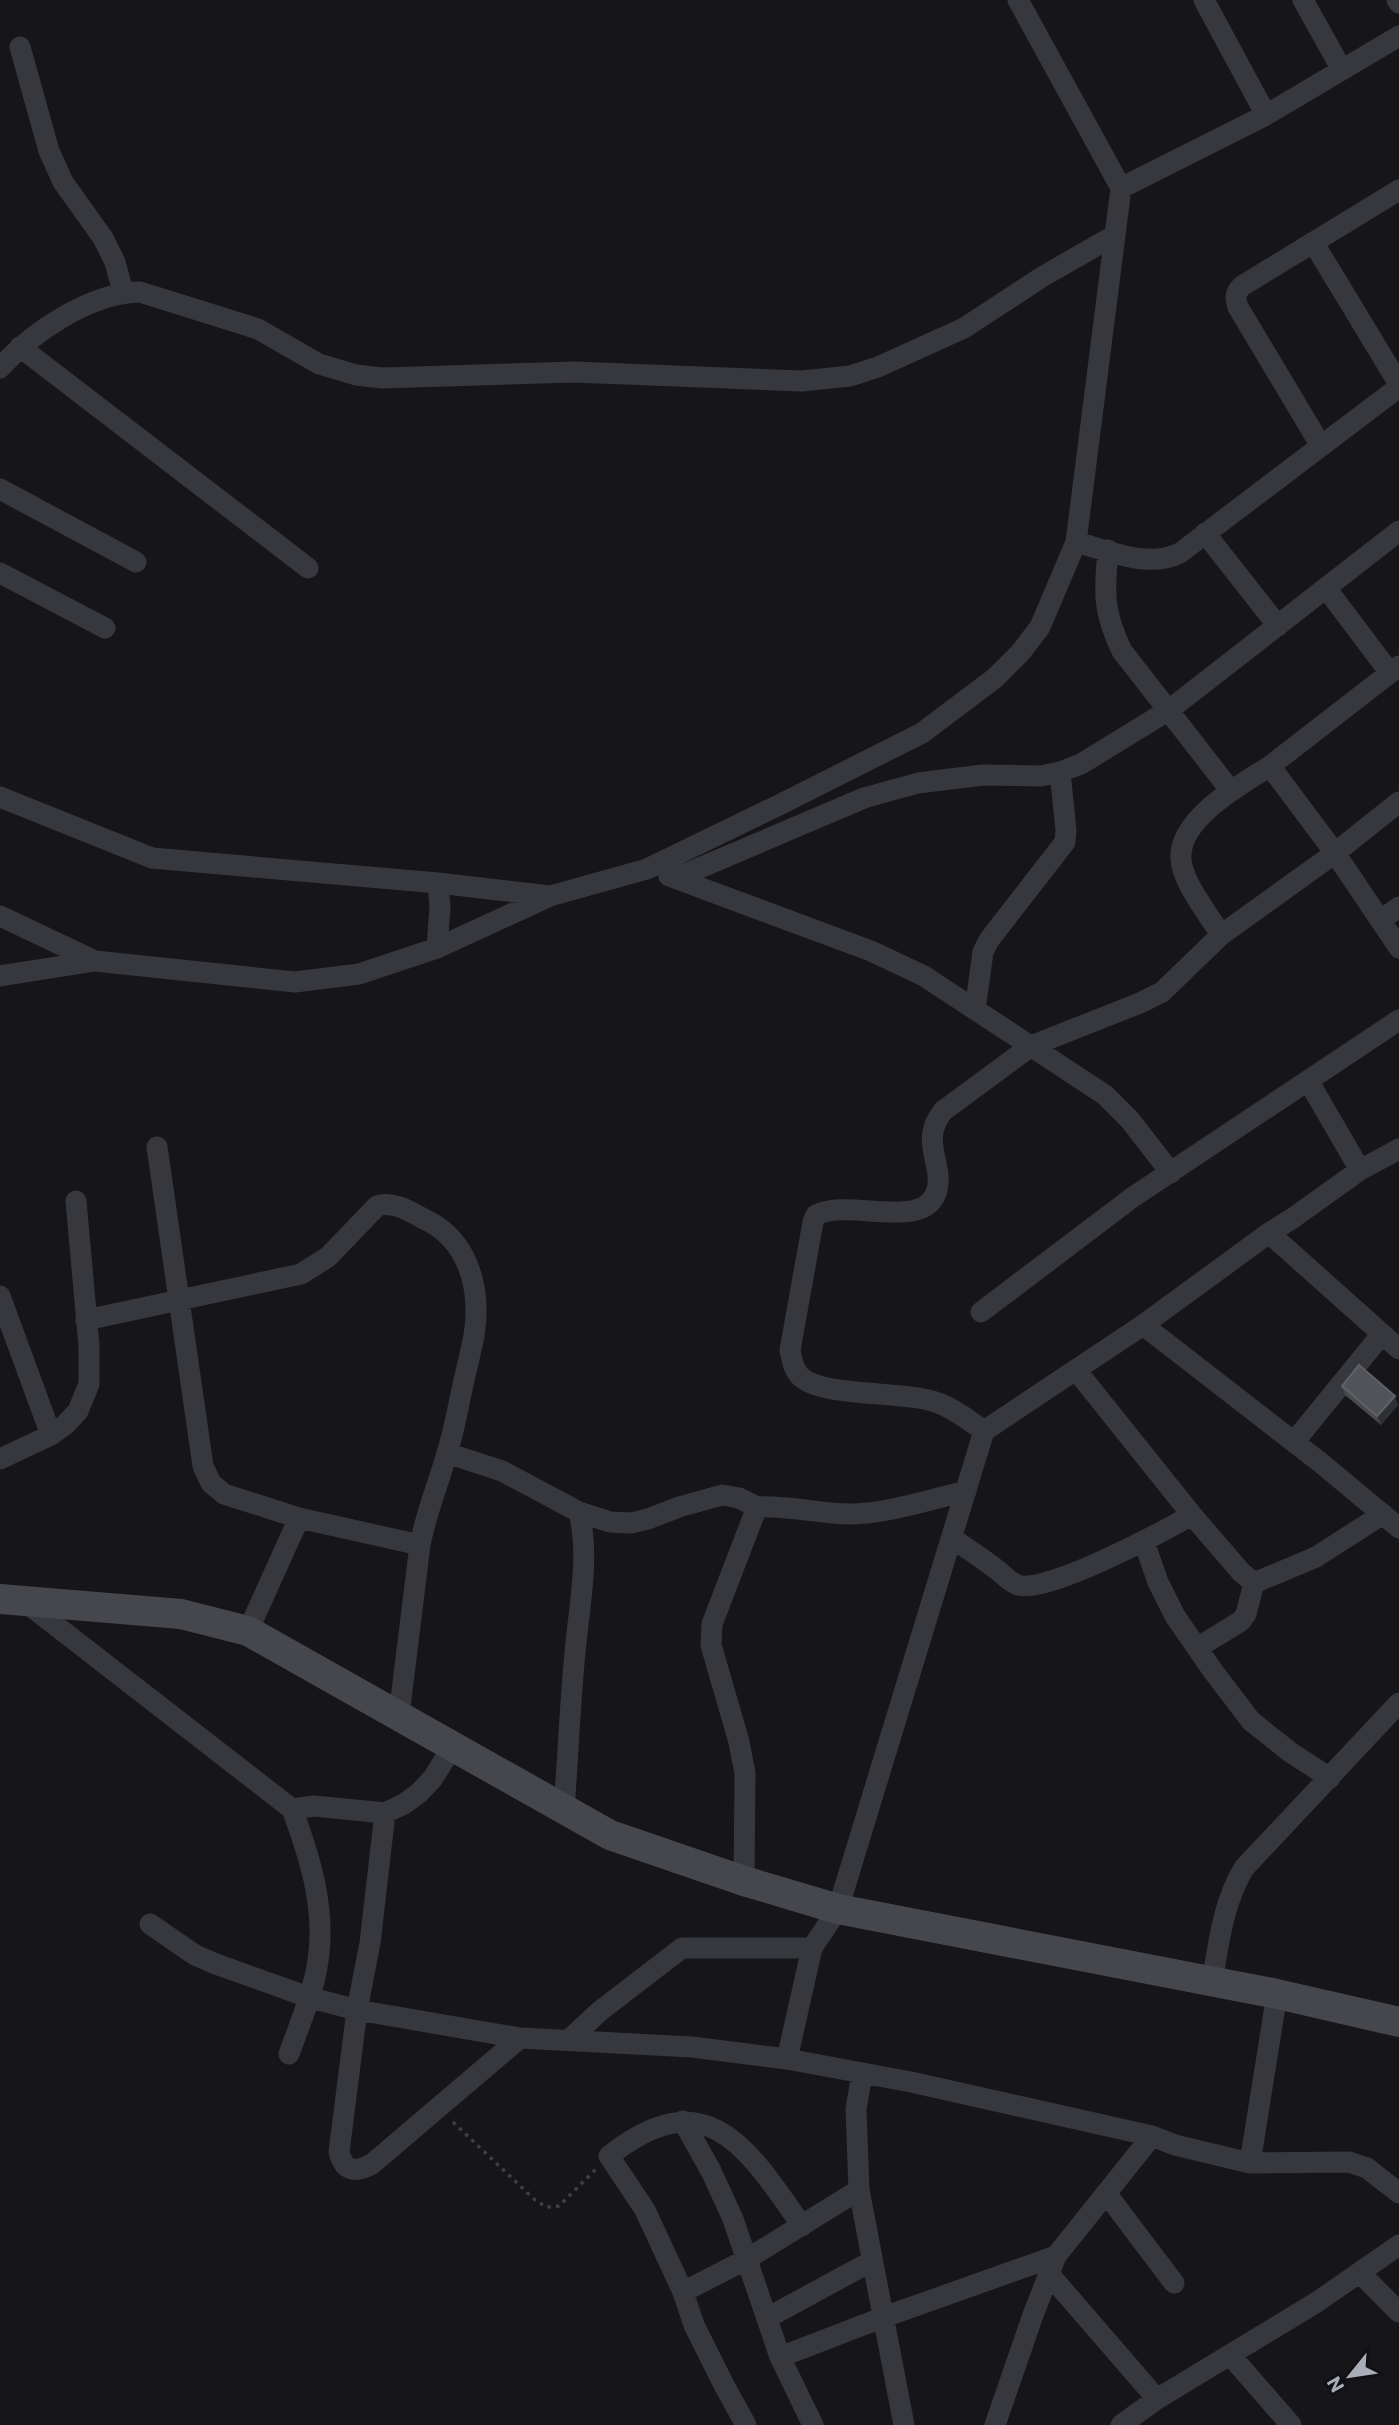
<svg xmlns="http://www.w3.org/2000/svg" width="1399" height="2425" viewBox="0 0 1399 2425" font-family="Commissioner,sans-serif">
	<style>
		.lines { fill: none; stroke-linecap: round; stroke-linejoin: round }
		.path { stroke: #3d3f44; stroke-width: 3.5; stroke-dasharray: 3.5 5; stroke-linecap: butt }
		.street { stroke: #37383d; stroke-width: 21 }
		.secondary { stroke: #45474d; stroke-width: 30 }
		.wall { fill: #47494d }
		.shaded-wall { fill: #2f3033 }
		.building { fill: #525359; stroke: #5f6168; stroke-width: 2 }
	</style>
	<rect width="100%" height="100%" fill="#161618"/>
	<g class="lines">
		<path class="path" d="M453 2122 535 2200 547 2207 559 2206 596 2169"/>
		<path class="street" d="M1204 0 1266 115
			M1303 0 1342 70
			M1397 0 1399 3
			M20 47 49 151 63 182 103 238 115 262 123 292
			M1121 188 1266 115 1399 36
			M1313 242 1399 384
			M20 347 308 568
			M0 368C32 332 90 293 140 292L258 329 319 364 356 375 382 378 574 372 802 381 850 376 878 367 964 328 1042 277 1115 235
			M1321 446 1238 307C1235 297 1235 293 1242 286L1399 190
			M0 489 136 562
			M1205 533 1278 626
			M1076 542C1109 551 1148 569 1180 553L1399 387
			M1108 550C1104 593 1103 612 1122 651L1231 791
			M0 573 105 628
			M1326 588 1390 673
			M1270 766 1399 666
			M0 797 152 858 438 883 550 896 647 869 781 804 922 733 995 678 1020 653 1040 627 1076 542 1121 188 1018 0
			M1399 802 1335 853 1221 935C1209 915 1182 882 1181 859 1178 819 1240 785 1270 766L1335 853 1399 948
			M669 876 871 951 924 976 1105 1095 1130 1120 1171 1173
			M676 878 864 798 918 783 983 775 1041 776 1060 772 1081 764 1169 710 1399 531
			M0 916 95 961 0 976
			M1381 920 1399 907
			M437 948 440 907 438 883
			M95 961 295 982 359 974 437 948 548 897
			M975 1010 983 952 989 940 1065 842 1066 830 1060 772
			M1309 1082 1360 1170
			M157 1147 203 1466 211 1483 224 1494 299 1518 248 1631
			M1269 1233 1399 1349
			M0 1296 51 1435
			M981 1312 1133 1197 1399 1020
			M86 1320 301 1274 328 1257 377 1206C394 1200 412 1213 426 1220 460 1236 475 1271 476 1307 477 1331 470 1353 465 1376 459 1401 455 1428 447 1453 438 1485 426 1513 420 1545L299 1518
			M1143 1325 1321 1463 1399 1528
			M1076 1370 1192 1515 1241 1572 1254 1583 1316 1557 1383 1514
			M984 1431C970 1421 955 1409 938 1403 905 1390 821 1398 800 1376 793 1369 792 1359 790 1350L813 1222 816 1215C849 1198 922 1231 936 1193 946 1166 918 1142 943 1111L1031 1046 1140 1003 1162 992 1221 935
			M1294 1442 1382 1334
			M447 1453 502 1471 579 1512 610 1522 631 1523 648 1519 679 1507 722 1495 739 1498 757 1507
			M0 1459 51 1435 65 1425 78 1411 89 1384V1346L76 1201
			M952 1538C966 1548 982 1558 996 1569 1003 1574 1009 1582 1018 1585 1045 1595 1164 1531 1192 1515
			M1144 1542 1158 1582 1175 1616 1213 1671 1251 1721 1290 1752 1330 1778
			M24 1601 292 1809C311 1860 327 1912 317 1967 312 1996 299 2026 289 2054
			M1197 1648 1241 1621 1246 1614 1254 1583
			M399 1715 420 1545
			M292 1809 314 1806 385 1813 404 1804 419 1793 433 1778 453 1746
			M564 1809C568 1757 570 1705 575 1652 579 1606 590 1558 579 1512
			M385 1813 370 1943 357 2010 339 2152C344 2172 356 2173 372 2164L520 2038
			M744 1881 745 1773 739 1742 711 1645 712 1624 757 1507C790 1505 822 1515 854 1514 892 1512 929 1500 966 1491
			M150 1924 195 1955 216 1964 308 1997 357 2010 520 2038 692 2047 787 2059 911 2082 1152 2136 1175 2145 1250 2163 1349 2162 1367 2168 1399 2193
			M1212 1982C1219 1942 1223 1903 1244 1868L1399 1703
			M570 2039 600 2011 682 1948H812
			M787 2059 812 1948 838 1909 984 1431 1143 1325 1269 1233 1293 1218 1360 1170 1399 1149
			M862 2074 856 2109 859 2190 904 2425
			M683 2121 711 2171 733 2219 780 2357 813 2425
			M1250 2163 1277 1994
			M1106 2193 1174 2283
			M1360 2273 1399 2312
			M1049 2274 1157 2399
			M683 2292 747 2259 859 2190
			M767 2318 872 2261
			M1231 2356 1291 2425
			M780 2357 884 2317 1056 2256
			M746 2425 724 2385 694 2325 683 2292 645 2210 609 2156C706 2079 747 2147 802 2226
			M995 2425 1033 2315 1056 2256 1152 2136
			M1121 2425 1157 2399 1317 2302 1399 2245"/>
		<path class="secondary" d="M0 1599 181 1614 248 1631 610 1835 744 1881 838 1909 1277 1994 1399 2022"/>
	</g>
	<path class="wall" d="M1342 1386 1398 1405 1381 1425 1345 1395Z"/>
	<path class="shaded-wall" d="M1395 1396 1398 1405 1381 1425 1377 1416Z"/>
	<path class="building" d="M1359 1365 1395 1396 1377 1416 1342 1386Z"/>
	<g transform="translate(1350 2376) rotate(240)" stroke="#111113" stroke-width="5" paint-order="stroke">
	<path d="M0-5L12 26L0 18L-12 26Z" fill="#a8adb8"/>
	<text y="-10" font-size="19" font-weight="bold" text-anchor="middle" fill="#a8adb8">N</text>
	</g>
</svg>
